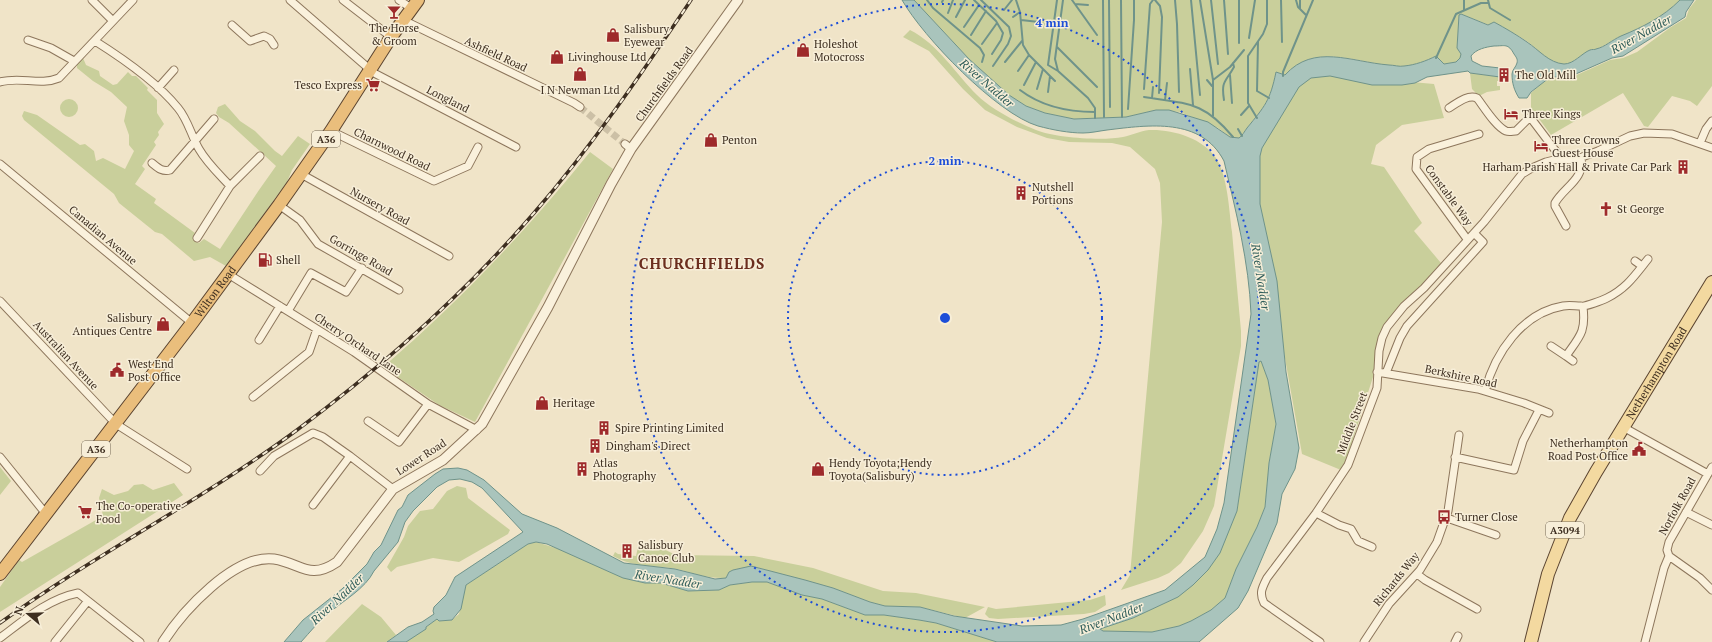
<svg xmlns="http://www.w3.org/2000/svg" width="1712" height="642" viewBox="0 0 1712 642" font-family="'PT Serif',serif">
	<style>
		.green { fill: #c9cf9b }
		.water { fill: #a9c4bc; stroke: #6f938a; fill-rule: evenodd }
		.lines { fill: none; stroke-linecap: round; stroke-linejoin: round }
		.stream { stroke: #6f938a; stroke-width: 2 }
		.minor-tunnel { stroke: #ccc0a6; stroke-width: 7; stroke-dasharray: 7 3.5; stroke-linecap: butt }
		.minor-casing { stroke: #8d765c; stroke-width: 9 }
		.tertiary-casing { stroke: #8d765c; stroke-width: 11 }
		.primary-casing { stroke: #5b4430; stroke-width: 14 }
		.trunk-casing { stroke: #5b4430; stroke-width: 14 }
		.minor { stroke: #faf1dc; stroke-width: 7 }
		.tertiary { stroke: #faf1dc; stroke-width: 9 }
		.primary { stroke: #f3d9a0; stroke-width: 12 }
		.trunk { stroke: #eabe7c; stroke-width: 12 }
		.rail-casing { stroke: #3d2e20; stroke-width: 3.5 }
		.rail { stroke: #f7eed8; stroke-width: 2; stroke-dasharray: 6; stroke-linecap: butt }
		.ring { fill: none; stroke: #1d4ed8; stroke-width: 2; stroke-dasharray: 2 4 }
		.labels { text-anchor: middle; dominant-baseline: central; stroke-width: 3; stroke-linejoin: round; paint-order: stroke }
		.shield { fill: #f7eed8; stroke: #756857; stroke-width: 1 }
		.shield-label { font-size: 10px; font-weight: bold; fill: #3d2e20 }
		.poi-label { font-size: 11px; fill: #3d2e20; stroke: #f7eed8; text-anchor: start }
		.street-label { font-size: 11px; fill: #3d2e20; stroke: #f7eed8 }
		.water-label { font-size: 12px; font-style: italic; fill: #2f5d5a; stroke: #f7eed8 }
		.district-label { font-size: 15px; font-weight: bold; letter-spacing: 1px; fill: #6b2e1e; stroke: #f7eed8 }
		.centre { fill: #1d4ed8; stroke: #f7eed8; stroke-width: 2 }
		.ring-label { font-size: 12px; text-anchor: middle; font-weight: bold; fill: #1d4ed8; stroke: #f7eed8; stroke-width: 3; stroke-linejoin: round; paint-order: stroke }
	</style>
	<rect width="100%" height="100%" fill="#f0e4c8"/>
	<path class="green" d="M914 0H1680C1663 17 1643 27 1621 36 1612 40 1605 46 1597 49 1595 50 1592 49 1590 50 1582 53 1574 64 1564 64 1549 63 1538 50 1528 42 1517 35 1505 28 1494 22L1489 25 1461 14 1459 15 1457 48 1461 54 1460 58 1456 62 1444 64 1436 56C1426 61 1415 65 1404 66 1398 67 1392 65 1386 65 1350 60 1313 44 1285 75L1276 72C1270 101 1265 106 1247 128 1244 132 1243 135 1239 138L1230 137 1218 128 1180 112 1156 110 1126 117 1074 119 1045 113 1026 106 1009 95 969 59Z
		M1696 0H1712V86L1697 106 1690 101 1672 96 1648 127 1644 126 1623 93 1551 135 1531 108V93L1541 84 1550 78H1570L1610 60 1623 58 1637 52 1671 27 1686 18 1689 9Z
		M910 30C938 44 956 74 977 95 991 109 1018 123 1036 130 1056 138 1103 141 1123 137 1132 135 1140 131 1149 130 1172 129 1203 138 1216 158 1228 177 1229 210 1232 232 1235 265 1238 298 1241 331V346L1214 506 1203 531 1181 563 1169 573 1158 578 1121 590 1130 575 1162 222 1160 183 1155 169 1130 147 1112 143 1069 142 1047 138 1017 127 985 110 963 89 929 51 903 37Z
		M83 58 86 65 99 71 100 76 113 85 117 84 128 72 132 76H136L148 88 147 90 157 100V113L164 124 158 132 159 135 154 142 156 145 142 166 145 169 135 184 156 199 154 203 195 233 193 236 195 241 199 243 204 239 220 249 259 190 276 166 229 123 219 117 216 113 218 107 225 104 240 121 255 131 275 151 282 156 298 136 310 144 292 170 287 182 226 266 210 257 194 261 162 234 155 232 119 203 114 194 24 120 22 116 24 111 37 115 80 145 85 144 94 151 96 161 103 158 125 169 134 151 129 145V135L124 121 127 107 111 92 93 81 77 68V62Z
		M1311 73 1434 84 1444 118 1402 125 1376 145 1371 164 1384 167 1422 223 1414 231 1441 263 1430 278 1391 321 1347 458 1341 470 1302 454 1249 156 1292 88Z
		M1470 73 1500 77V81H1497V86H1500V90L1487 92 1479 96 1472 89Z
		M60 108a9 9 0 1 1 18 0a9 9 0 1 1-18 0Z
		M590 152 613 169 475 422 439 405 383 367C459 302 527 230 590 152Z
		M1261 361 1268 380 1276 424 1269 463 1265 507 1257 527 1236 569 1225 598 1211 610 1191 621 1179 626 1152 632 1103 631 1100 629 1133 618 1178 597 1237 511 1259 362Z
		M0 467 11 481 0 495Z
		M174 483 183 495 0 612V587L19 560 22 562 103 516 99 498 102 489 114 495 128 491 134 485 143 484 153 490Z
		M457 486 466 488 468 498 510 530 508 534 459 562 433 558 397 567 391 572 387 567 404 537 408 526 420 511 433 509 447 491Z
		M536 542 559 549 623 578 645 583H661L688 591 719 590 730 585 752 582H767L802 595 822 599 865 615H884L919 620 936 623 997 642H406L437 619 439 621 452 620 459 614 466 585 528 544Z
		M638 547H659L676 555 754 556 813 568 883 591 916 593 985 607 965 618 920 607 885 606 870 602 833 588 752 566 733 570 729 572 726 578C709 579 693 573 677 569 654 565 634 568 613 556L615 552 618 554 636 556Z
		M1105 595 1106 605 1095 612 1084 614 998 619 989 618 985 614 988 607 996 609 1090 600Z
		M362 604 381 617 396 635 387 642H325Z"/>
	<path class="water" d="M902 0H914L969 59 1009 95 1026 106 1045 113 1074 119 1126 117 1156 110H1169L1208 122 1230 137 1239 138C1243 135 1244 132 1247 128 1265 106 1270 101 1276 72L1285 75C1314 43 1351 62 1389 65 1394 65 1399 67 1404 66 1415 65 1426 61 1436 56L1444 64 1456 62 1460 58 1461 54 1457 48 1459 15 1461 14 1488 25 1494 22C1505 28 1517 35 1527 42 1539 50 1549 63 1564 64 1574 64 1582 53 1590 50 1592 49 1595 50 1596 49 1605 47 1612 40 1621 36 1643 27 1663 17 1680 0H1694L1686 12 1685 17 1623 56 1612 58 1569 77H1554L1549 78 1531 92 1527 98H1519C1514 90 1512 83 1512 74 1512 70 1516 67 1517 63 1518 59 1516 57 1514 54 1508 43 1505 46 1494 46 1486 47 1476 49 1471 56L1472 61 1482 66 1500 68V77L1470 73 1468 71 1427 77 1415 83 1402 85H1372L1330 76 1311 78 1299 87 1262 148 1260 156V204L1277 281 1286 372 1299 448 1295 469 1282 494 1277 523 1248 591 1238 608 1199 642H997L936 623 919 620 884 615H865L822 599 802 595 767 582H752L730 585 719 590 688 591 661 583H645L623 578 547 544 536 542 528 544 466 585 461 609 452 620 439 621 437 619 426 627V629L406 642H387L408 627 422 622 434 614 433 611 434 607 446 595 455 577 523 532 482 488 472 482 460 479 449 480 437 487 413 511 405 522 398 542 374 571C365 589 344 600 329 613 318 622 310 632 301 642H284L303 620 342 589 367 564 374 552 381 545 398 510 402 507 408 495 435 474 443 469 458 468 467 470 484 480 522 514 557 528 624 563 675 569 715 579 726 578 729 572 733 570 751 566 805 580 833 588 870 602 885 606 920 607 954 616 1022 626 1061 625 1083 619 1165 590 1205 557 1217 529 1224 503 1251 314C1249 262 1236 212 1224 161 1201 117 1149 125 1107 130 1099 131 1091 133 1083 133 1069 133 1053 130 1038 126 997 114 923 37 902 0ZM1261 361 1268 380 1276 424 1269 463 1265 507 1257 527 1236 569 1225 598 1211 610 1191 621 1179 626 1152 632 1103 631 1100 629 1133 618 1178 597 1193 585 1208 570 1220 553 1237 511 1259 362Z"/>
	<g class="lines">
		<path class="stream" d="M927 0 933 8 980 48 984 55 982 62
			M974 0 996 21 1003 33 1001 40 992 54
			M981 0 1009 27 1011 36 1008 44 993 66
			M1016 0 1020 12 1023 45 1029 55 1055 81
			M1057 0 1048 65 1058 71
			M1063 0 1055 59 1058 71 1088 98 1095 108V118
			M1072 0 1097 35
			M1103 0 1104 117
			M1109 0 1110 107
			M1121 0 1122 117
			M1155 0 1160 6 1162 17 1159 93
			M1175 0 1177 24 1179 92
			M1191 0 1200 95
			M1200 0 1213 80
			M1211 0 1218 64
			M1224 0 1228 54
			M1281 0 1282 42
			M1296 0 1298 7 1306 15
			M1464 0V10
			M1488 0 1490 8 1510 20
			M942 2 943 0
			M1075 4 1088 5
			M1300 9V0
			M1004 10 1012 0
			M948 13 953 0
			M956 17 965 0
			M1013 17 1020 12
			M1021 20 1039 22
			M964 27 979 5
			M971 35 986 11
			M1249 38 1255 0
			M1258 42 1257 91 1269 98
			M1239 43V0
			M982 44 997 23
			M1057 47 1097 87
			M1436 58 1456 14 1481 3H1488
			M1005 62 1022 41
			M1190 69 1193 105
			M1018 71 1029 55
			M1230 75 1232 103
			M1283 76V72L1313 0
			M1207 80 1212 86
			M1024 85 1036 62
			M1037 89 1043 69
			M1144 89 1150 4 1153 0
			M1020 90C1041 106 1068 112 1095 112
			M1048 92 1050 76
			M1144 97C1188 104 1203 101 1233 137
			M1152 98 1153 87
			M1165 100 1167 83
			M1224 100C1221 81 1225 83 1234 67L1233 63
			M1128 109 1134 20V0
			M1241 115 1249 106
			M1213 116V80L1230 67 1244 50
			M1257 118 1248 103V56L1263 34 1267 24V0
			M1238 129 1242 136"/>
		<path class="minor-tunnel" d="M580 107 625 144"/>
		<defs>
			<path id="minor" d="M92 0 113 21
				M290 0 374 73 516 147
				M343 0 391 37
				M399 0 411 8
				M403 20 574 103 580 107
				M232 25 250 41 264 36 270 39 274 45
				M28 40 51 48 74 61
				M95 41C122 58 157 82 178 108 188 120 191 135 199 149 207 163 219 174 230 186L197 238
				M0 82C20 76 40 86 59 78L133 0
				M158 88 174 70
				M1449 108C1457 103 1468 94 1477 98 1484 107 1496 127 1506 131 1509 132 1513 131 1516 131L1530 117 1558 154V159
				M331 131 434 181 468 166 478 147
				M1700 143 1706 129 1712 121
				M625 144 631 149
				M152 163C158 168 162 172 170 170L214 119
				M0 164 192 323
				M301 174 449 256
				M230 186 260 156
				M279 205 300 220 318 244 399 290
				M1566 226 1555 206V203C1564 187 1585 179 1581 158
				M1467 239 1416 169 1417 157 1429 149 1479 134
				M1635 261 1642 266
				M228 274 354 352 428 404 477 430
				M0 301 116 424 187 469
				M288 311 311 273 346 292 362 268
				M259 340 280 306
				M1551 346 1566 356C1580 336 1586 332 1583 307
				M1566 356 1573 361
				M1377 372 1478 389 1524 403 1549 413
				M1386 373 1400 338 1407 326 1483 242 1474 233
				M1485 391C1495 353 1522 313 1563 306 1569 305 1575 306 1581 306 1585 307 1603 300 1607 298 1627 288 1635 275 1648 259
				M253 397 309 352 317 329
				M368 421 399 442 428 404
				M1623 427 1708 474
				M0 457 46 514
				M1455 457 1514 470 1523 441 1539 410
				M260 471 274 456 313 433 323 437 350 456
				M313 505 350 456 393 489
				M1686 512 1712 525
				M1316 513 1339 525 1351 529 1358 541 1372 547
				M1447 518 1496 535
				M1669 556 1700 578 1712 590
				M1417 574 1425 580 1477 609
				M0 638C24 620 48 599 78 593L140 642
				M55 642 87 602
				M1320 642 1264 603C1259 593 1262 588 1267 578L1316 513 1348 465 1377 388 1379 351 1382 338 1387 327 1404 306 1424 288 1484 222 1522 174 1532 168 1546 162 1558 159 1574 160 1598 151 1630 136 1644 133 1672 134 1712 148
				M1364 642 1389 604 1420 570 1437 542 1448 511 1459 435
				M1455 642 1458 636
				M1645 642 1664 568 1669 556 1667 550 1669 542 1712 467"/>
			<path id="tertiary" d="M163 642C182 612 234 554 274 559 301 563 309 581 337 562L393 489 443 460 482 424 548 307 611 184 631 149 738 0"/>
			<g id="primary">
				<path id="s1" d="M1531 642 1548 574 1570 518 1596 472 1712 282"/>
			</g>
			<g id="trunk">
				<path id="s2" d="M0 574 192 323 279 205 331 131 391 37 418 0"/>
			</g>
		</defs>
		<use href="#minor" class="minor-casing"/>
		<use href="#tertiary" class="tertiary-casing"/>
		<use href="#primary" class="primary-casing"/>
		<use href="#trunk" class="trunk-casing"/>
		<use href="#minor" class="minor"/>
		<use href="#tertiary" class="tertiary"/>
		<use href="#primary" class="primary"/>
		<use href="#trunk" class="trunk"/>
		<defs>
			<path id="rail" d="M0 623C96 554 202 500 297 430 383 366 464 294 534 213 592 146 642 73 691 0"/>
		</defs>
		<use href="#rail" class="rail-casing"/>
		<use href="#rail" class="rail"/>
	</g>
	<g class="ring">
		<circle cx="945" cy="318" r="157"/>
		<circle cx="945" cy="318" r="314"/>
	</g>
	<defs>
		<symbol id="bar-bare" viewBox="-9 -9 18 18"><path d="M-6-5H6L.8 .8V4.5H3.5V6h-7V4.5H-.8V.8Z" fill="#9e2a2b" stroke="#f7eed8" stroke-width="2.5" paint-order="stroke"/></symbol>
		<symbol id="shop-bare" viewBox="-9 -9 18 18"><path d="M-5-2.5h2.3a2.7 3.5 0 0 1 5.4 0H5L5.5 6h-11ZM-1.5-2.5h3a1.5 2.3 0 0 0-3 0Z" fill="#9e2a2b" stroke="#f7eed8" stroke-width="2.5" paint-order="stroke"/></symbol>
		<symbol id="building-bare" viewBox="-9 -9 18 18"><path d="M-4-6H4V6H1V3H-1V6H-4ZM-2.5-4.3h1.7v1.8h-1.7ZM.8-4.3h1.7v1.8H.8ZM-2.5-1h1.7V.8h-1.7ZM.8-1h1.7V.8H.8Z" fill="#9e2a2b" stroke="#f7eed8" stroke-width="2.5" paint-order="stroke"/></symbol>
		<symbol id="supermarket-bare" viewBox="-9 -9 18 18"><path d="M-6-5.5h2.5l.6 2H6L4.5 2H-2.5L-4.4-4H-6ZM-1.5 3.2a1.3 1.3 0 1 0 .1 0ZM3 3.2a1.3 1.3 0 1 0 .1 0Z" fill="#9e2a2b" stroke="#f7eed8" stroke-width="2.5" paint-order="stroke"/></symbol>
		<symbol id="hotel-bare" viewBox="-9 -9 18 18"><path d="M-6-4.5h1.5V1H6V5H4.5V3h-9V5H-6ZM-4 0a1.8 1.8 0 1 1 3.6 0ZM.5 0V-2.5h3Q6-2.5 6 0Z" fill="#9e2a2b" stroke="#f7eed8" stroke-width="2.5" paint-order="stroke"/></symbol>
		<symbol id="church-bare" viewBox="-9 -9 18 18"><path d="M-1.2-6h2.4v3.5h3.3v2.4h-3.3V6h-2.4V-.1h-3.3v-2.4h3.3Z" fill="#9e2a2b" stroke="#f7eed8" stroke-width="2.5" paint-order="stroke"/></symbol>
		<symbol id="fuel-bare" viewBox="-9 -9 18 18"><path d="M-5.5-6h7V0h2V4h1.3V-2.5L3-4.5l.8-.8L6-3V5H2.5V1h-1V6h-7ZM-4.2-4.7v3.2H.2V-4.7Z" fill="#9e2a2b" stroke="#f7eed8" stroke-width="2.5" paint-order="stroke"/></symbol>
		<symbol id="civic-bare" viewBox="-9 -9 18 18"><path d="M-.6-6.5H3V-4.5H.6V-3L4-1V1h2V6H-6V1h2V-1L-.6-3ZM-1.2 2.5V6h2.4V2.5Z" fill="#9e2a2b" stroke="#f7eed8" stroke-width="2.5" paint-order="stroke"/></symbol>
		<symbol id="bus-bare" viewBox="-9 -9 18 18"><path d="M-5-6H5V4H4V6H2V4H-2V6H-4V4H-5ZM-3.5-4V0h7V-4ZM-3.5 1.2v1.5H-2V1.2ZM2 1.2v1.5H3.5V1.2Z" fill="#9e2a2b" stroke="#f7eed8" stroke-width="2.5" paint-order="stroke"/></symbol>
	</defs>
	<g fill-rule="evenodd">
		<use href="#bar-bare" x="384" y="2" width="20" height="20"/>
		<use href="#shop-bare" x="603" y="25" width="20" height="20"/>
		<use href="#shop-bare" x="793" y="40" width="20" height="20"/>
		<use href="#shop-bare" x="547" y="47" width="20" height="20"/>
		<use href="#shop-bare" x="570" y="64" width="20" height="20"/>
		<use href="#building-bare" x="1494" y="65" width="20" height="20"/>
		<use href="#supermarket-bare" x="363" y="75" width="20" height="20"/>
		<use href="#hotel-bare" x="1501" y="104" width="20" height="20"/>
		<use href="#shop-bare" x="701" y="130" width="20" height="20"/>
		<use href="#hotel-bare" x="1531" y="136" width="20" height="20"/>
		<use href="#building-bare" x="1673" y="157" width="20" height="20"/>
		<use href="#building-bare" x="1011" y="183" width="20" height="20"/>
		<use href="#church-bare" x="1596" y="199" width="20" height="20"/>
		<use href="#fuel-bare" x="255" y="250" width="20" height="20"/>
		<use href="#shop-bare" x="153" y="314" width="20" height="20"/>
		<use href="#civic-bare" x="107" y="360" width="20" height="20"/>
		<use href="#shop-bare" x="532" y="393" width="20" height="20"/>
		<use href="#building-bare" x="594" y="418" width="20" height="20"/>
		<use href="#building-bare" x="585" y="436" width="20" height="20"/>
		<use href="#civic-bare" x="1629" y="439" width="20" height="20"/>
		<use href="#building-bare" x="572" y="459" width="20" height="20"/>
		<use href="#shop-bare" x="808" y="459" width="20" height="20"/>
		<use href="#supermarket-bare" x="75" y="502" width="20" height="20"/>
		<use href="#bus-bare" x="1434" y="507" width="20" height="20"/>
		<use href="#building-bare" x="617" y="541" width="20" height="20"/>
	</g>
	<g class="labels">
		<g class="shield">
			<rect x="312" y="131" width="28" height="16" rx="3"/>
			<rect x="82" y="441" width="28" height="16" rx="3"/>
			<rect x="1546" y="522" width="38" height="16" rx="3"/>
		</g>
		<g class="shield-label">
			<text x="326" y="139">A36</text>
			<text x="96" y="449">A36</text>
			<text x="1565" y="530">A3094</text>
		</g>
		<g class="poi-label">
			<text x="394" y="28" text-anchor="middle">The Horse<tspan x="394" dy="13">&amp; Groom</tspan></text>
			<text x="624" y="29">Salisbury<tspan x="624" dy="13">Eyewear</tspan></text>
			<text x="814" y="44">Holeshot<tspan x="814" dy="13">Motocross</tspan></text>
			<text x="568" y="57">Livinghouse Ltd</text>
			<text x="1515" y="75">The Old Mill</text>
			<text x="362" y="85" text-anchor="end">Tesco Express</text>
			<text x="580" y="90" text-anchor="middle">I N Newman Ltd</text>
			<text x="1522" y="114">Three Kings</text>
			<text x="722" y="140">Penton</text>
			<text x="1552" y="140">Three Crowns<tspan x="1552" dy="13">Guest House</tspan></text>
			<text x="1672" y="167" text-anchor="end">Harham Parish Hall &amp; Private Car Park</text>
			<text x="1032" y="187">Nutshell<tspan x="1032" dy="13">Portions</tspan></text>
			<text x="1617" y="209">St George</text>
			<text x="276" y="260">Shell</text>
			<text x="152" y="318" text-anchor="end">Salisbury<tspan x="152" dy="13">Antiques Centre</tspan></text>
			<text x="128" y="364">West End<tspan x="128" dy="13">Post Office</tspan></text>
			<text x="553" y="403">Heritage</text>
			<text x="615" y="428">Spire Printing Limited</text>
			<text x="1628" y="443" text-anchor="end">Netherhampton<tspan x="1628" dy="13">Road Post Office</tspan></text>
			<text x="606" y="446">Dingham's Direct</text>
			<text x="593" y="463">Atlas<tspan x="593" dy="13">Photography</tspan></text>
			<text x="829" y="463">Hendy Toyota;Hendy<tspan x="829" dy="13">Toyota(Salisbury)</tspan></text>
			<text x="96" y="506">The Co-operative<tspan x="96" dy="13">Food</tspan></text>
			<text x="1455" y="517">Turner Close</text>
			<text x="638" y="545">Salisbury<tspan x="638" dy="13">Canoe Club</tspan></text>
		</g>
		<g class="street-label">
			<text transform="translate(496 54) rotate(25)">Ashfield Road</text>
			<text transform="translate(664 84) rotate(-54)">Churchfields Road</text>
			<text transform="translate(448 99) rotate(27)">Longland</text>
			<text transform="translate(392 149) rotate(26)">Charnwood Road</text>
			<text transform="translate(1449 195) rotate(54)">Constable Way</text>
			<text transform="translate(380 206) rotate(29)">Nursery Road</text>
			<text transform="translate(103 235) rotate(40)">Canadian Avenue</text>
			<text transform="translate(361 255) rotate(30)">Gorringe Road</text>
			<text stroke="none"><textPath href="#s2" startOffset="355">Wilton Road</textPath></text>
			<text transform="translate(358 344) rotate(34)">Cherry Orchard Lane</text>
			<text transform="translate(66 355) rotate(47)">Australian Avenue</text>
			<text stroke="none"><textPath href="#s1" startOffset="299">Netherhampton Road</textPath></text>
			<text transform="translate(1461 376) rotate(12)">Berkshire Road</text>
			<text transform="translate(1352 423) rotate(-69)">Middle Street</text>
			<text transform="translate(421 457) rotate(-33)">Lower Road</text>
			<text transform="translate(1677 506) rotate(-61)">Norfolk Road</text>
			<text transform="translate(1396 579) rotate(-51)">Richards Way</text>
		</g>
		<g class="water-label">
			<text transform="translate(1641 34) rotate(-29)">River Nadder</text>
			<text transform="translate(987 83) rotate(41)">River Nadder</text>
			<text transform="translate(1261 277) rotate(81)">River Nadder</text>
			<text transform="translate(668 579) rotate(9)">River Nadder</text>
			<text transform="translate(337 599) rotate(-43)">River Nadder</text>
			<text transform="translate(1111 618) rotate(-21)">River Nadder</text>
		</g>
		<g class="district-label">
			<text x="702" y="263">CHURCHFIELDS</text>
		</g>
	</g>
	<circle cx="945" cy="318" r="6" class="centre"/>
	<g class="ring-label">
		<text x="1052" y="27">4 min</text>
		<text x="945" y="165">2 min</text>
	</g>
	<g transform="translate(28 614) rotate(289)" stroke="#f7eed8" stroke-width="3" paint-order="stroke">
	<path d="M0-3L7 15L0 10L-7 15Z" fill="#3d2e20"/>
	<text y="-6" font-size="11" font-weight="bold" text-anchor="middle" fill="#3d2e20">N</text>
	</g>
</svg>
